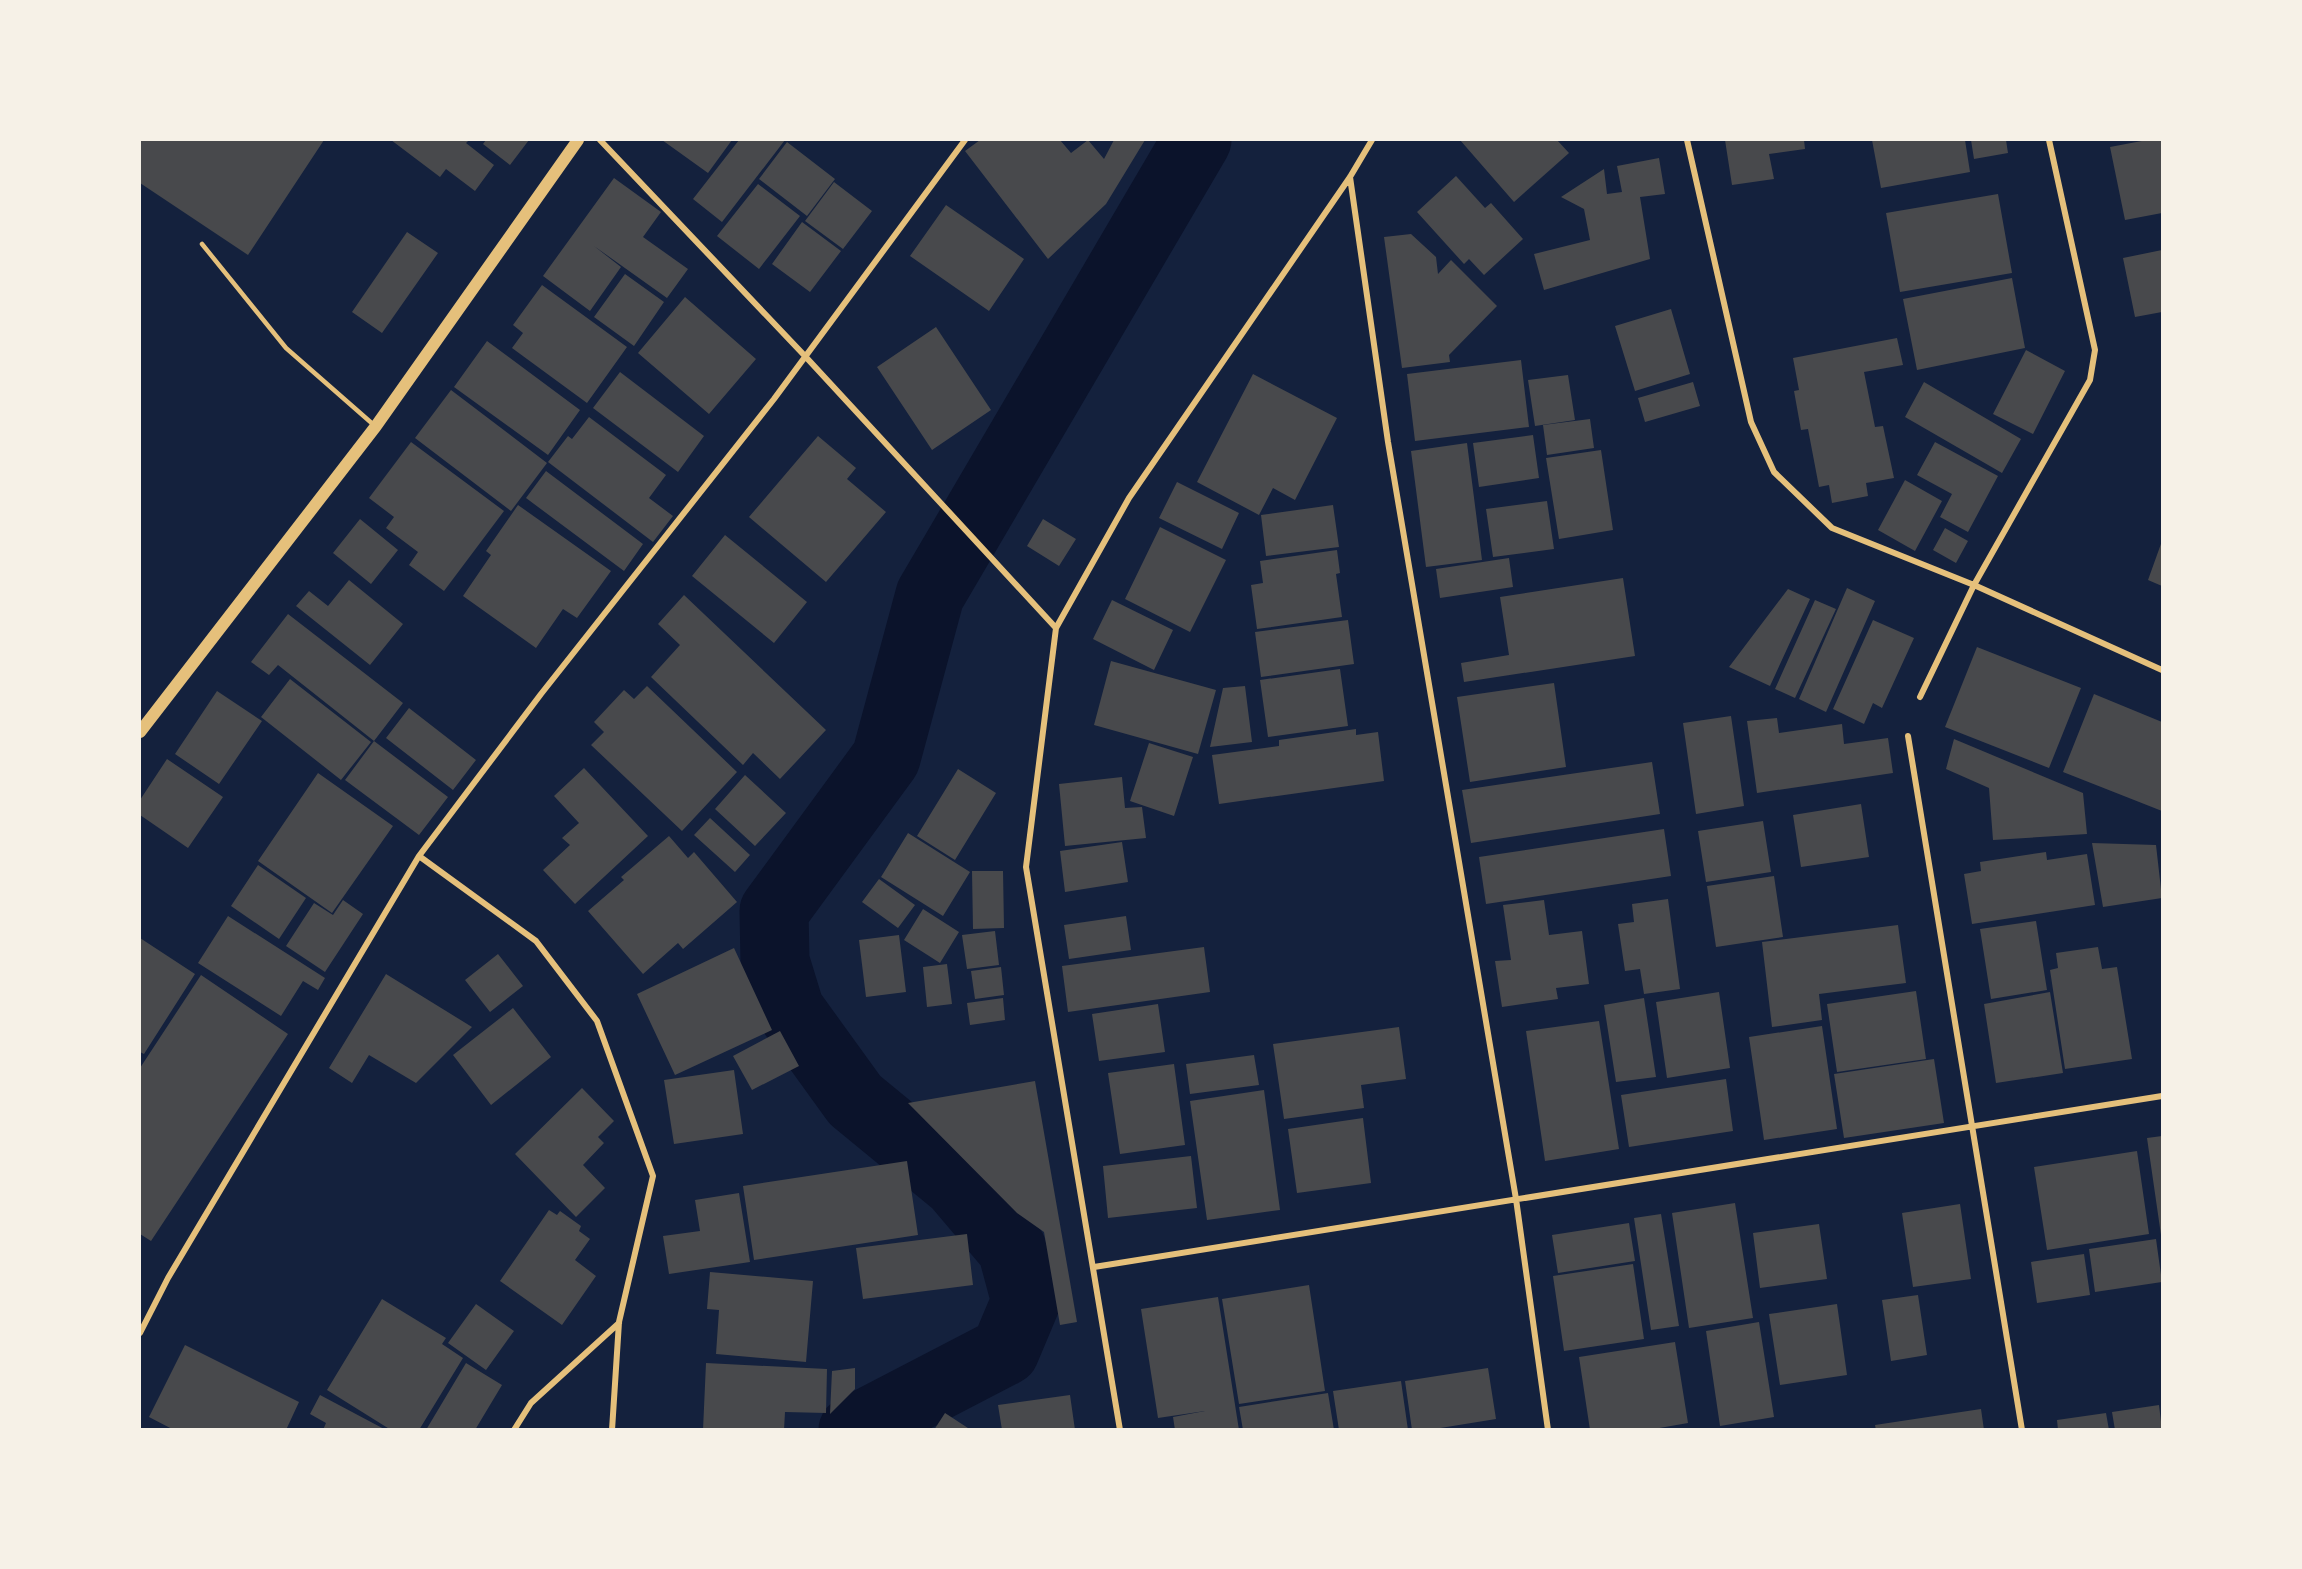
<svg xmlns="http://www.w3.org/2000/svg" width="2302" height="1569" viewBox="0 0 2302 1569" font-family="Raleway,sans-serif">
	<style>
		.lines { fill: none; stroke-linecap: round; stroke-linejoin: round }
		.river { stroke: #0b132b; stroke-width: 69 }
		.building { fill: #48494c }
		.service { stroke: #e5c07b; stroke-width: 4.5 }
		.minor { stroke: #e5c07b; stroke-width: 6 }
		.secondary { stroke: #e5c07b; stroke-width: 12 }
	</style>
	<rect width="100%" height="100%" fill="#14213d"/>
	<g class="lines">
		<path class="river" d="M853 1430 1005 1351 1026 1301 1012 1249 956 1183 855 1100 790 1010 775 961 774 911 886 758 930 595 1197 140"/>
	</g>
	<path class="building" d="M140 140H324L248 255 140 183Z
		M391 140H469L466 143 494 165 475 191 446 169 440 177Z
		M486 140H529L510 165 483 144Z
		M662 140H732L708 173Z
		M739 140H785L722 222 693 199Z
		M980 140H1060L1071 153 1088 140 1104 159 1114 140H1145L1106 204 1048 259 965 151Z
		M1460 140H1557L1569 153 1514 202Z
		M1725 140H1804L1805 149 1769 154 1774 179 1732 185Z
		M1872 140H1965L1970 172 1881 188Z
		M1971 140H2006L2008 153 1974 159Z
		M2147 140H2162V213L2125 220 2110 147Z
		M787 142 835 179 807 216 759 179Z
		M1659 158 1665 194 1640 197 1650 259 1544 290 1534 254 1590 240 1584 209 1561 197 1604 169 1607 194 1622 192 1617 166Z
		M1456 176 1485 208 1491 203 1523 239 1484 275 1469 259 1464 264 1417 212Z
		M614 178 661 212 643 237 688 269 667 298 594 246 621 267 590 311 543 276Z
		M834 182 872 211 843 249 805 221Z
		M758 184 800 216 759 269 717 236Z
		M1998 194 2012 273 1900 292 1886 213Z
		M946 205 1024 259 989 311 910 256Z
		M802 222 841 251 810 292 772 264Z
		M407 232 438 253 382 333 352 312Z
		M1411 234 1436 257 1438 274 1451 260 1497 306 1449 355 1450 362 1402 368 1384 237Z
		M2162 250V312L2135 317 2123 258Z
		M625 274 664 302 634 346 594 317Z
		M2012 278 2025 348 1917 370 1903 299Z
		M542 285 627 347 587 403 512 348 523 333 513 325Z
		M685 297 756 359 709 414 638 353Z
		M1671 309 1690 374 1635 391 1615 326Z
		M936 327 991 410 932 450 877 367Z
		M1897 338 1903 365 1864 372 1875 427 1883 426 1894 478 1866 483 1868 496 1832 503 1829 485 1819 487 1808 429 1801 430 1794 391 1799 390 1793 358Z
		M487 341 580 410 548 455 454 387Z
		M2026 350 2065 371 2033 434 1993 414Z
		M1521 360 1529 427 1415 441 1407 374Z
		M620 372 704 436 678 472 593 408Z
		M1253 374 1337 418 1295 500 1273 488 1259 515 1197 482Z
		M1568 375 1575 420 1535 426 1528 380Z
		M1693 382 1700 406 1645 422 1638 398Z
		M1924 382 2021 439 2002 473 1905 417Z
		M451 390 547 463 511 511 415 438Z
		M589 417 666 475 649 498 673 516 653 542 548 462 568 436 572 439Z
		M1590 419 1594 448 1547 455 1543 425Z
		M1533 435 1539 478 1479 487 1473 443Z
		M818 436 856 468 847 479 886 512 826 582 749 517Z
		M411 442 504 511 444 591 409 565 418 552 386 528 394 517 369 498Z
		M1935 442 1998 476 1968 532 1940 517 1952 494 1917 475Z
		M1467 443 1482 560 1426 567 1411 451Z
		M1601 450 1613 530 1559 539 1546 458Z
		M546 471 643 544 624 571 526 498Z
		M1905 480 1942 501 1915 551 1878 530Z
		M1177 482 1239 513 1222 549 1159 518Z
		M1547 501 1554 549 1493 557 1486 509Z
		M518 505 611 571 577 618 563 609 536 648 463 596 491 555 486 551Z
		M1333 505 1339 547 1266 556 1261 515Z
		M360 519 398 550 371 584 333 553Z
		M1043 519 1076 539 1059 566 1027 546Z
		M1160 527 1226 560 1190 632 1125 599Z
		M1945 528 1968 541 1956 563 1933 550Z
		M725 535 807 602 774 643 692 576Z
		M2162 541V586L2148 580Z
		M1337 550 1340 573 1336 574 1342 617 1257 629 1251 585 1263 583 1260 561Z
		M1509 558 1513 587 1440 598 1436 569Z
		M1623 578 1635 656 1464 682 1461 663 1509 655 1500 597Z
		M349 580 403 624 370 665 296 606 309 591 328 606Z
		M1847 588 1875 601 1826 712 1799 699Z
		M1788 589 1810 599 1770 686 1729 667Z
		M684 595 826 730 780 779 753 753 743 765 651 677 680 645 658 624Z
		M1112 600 1173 630 1154 670 1093 639Z
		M1815 600 1836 609 1795 698 1775 689Z
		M288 614 403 703 374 741 278 665 269 675 251 662Z
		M1348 620 1354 664 1261 677 1255 632Z
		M1873 620 1914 638 1882 708 1873 703 1864 724 1833 709Z
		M1977 647 2081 688 2049 768 1945 727Z
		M1111 661 1216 690 1198 754 1094 725Z
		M1340 669 1348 726 1268 737 1260 680Z
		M290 679 371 742 341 780 261 717Z
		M1554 683 1566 767 1470 782 1457 697Z
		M647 686 737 772 682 831 591 745 604 732 594 722 624 690 634 699Z
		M1245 686 1252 742 1210 747 1223 688Z
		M217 691 262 721 219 784 175 754Z
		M2094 694 2162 722V811L2063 772Z
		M409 708 476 760 453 790 386 738Z
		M1731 716 1744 806 1696 814 1683 723Z
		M1777 718 1779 733 1842 724 1844 744 1888 738 1893 773 1757 793 1747 721Z
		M1356 729V735L1378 732 1384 781 1219 804 1212 755 1279 746V740Z
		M1954 739 2083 793 2087 834 1993 840 1989 788 1946 769Z
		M374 741 448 797 419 835 345 780Z
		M1149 743 1193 757 1174 816 1130 801Z
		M167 759 223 797 188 848 140 815V800Z
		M1652 762 1660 814 1471 843 1462 790Z
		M584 768 648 836 575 904 543 870 570 845 562 838 579 823 554 796Z
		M958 769 996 793 955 860 917 836Z
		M318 773 393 826 332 913 258 861Z
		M745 775 786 813 755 846 715 809Z
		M1122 777 1125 808 1142 807 1146 838 1065 846 1059 784Z
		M1861 804 1869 857 1801 867 1793 815Z
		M710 818 750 855 735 872 694 835Z
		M1763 821 1771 872 1706 882 1698 831Z
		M1664 829 1671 876 1486 904 1479 857Z
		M908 833 970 872 943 916 881 877Z
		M669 836 688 858 694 852 737 902 683 949 678 943 643 974 588 911 624 880 621 877Z
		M1122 842 1128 882 1065 892 1060 851Z
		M2092 843 2156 845 2162 898 2103 907Z
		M2046 852 2047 860 2087 854 2095 905 1972 924 1964 874 1981 871 1980 862Z
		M258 865 306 898 279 939 231 906Z
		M972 871H1003L1004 928 973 929Z
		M1774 876 1783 937 1716 947 1707 886Z
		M879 879 915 905 898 928 862 902Z
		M1668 899 1680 989 1644 994 1640 969 1625 971 1618 924 1634 922 1632 904Z
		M343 900 363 914 325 972 286 946 314 903 333 915Z
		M1544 900 1549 935 1582 931 1589 984 1556 988 1558 999 1502 1007 1495 961 1511 960 1503 905Z
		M923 909 959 932 940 963 904 940Z
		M228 916 325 978 318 990 303 981 281 1016 198 963Z
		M1126 916 1131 950 1069 959 1064 925Z
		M2036 921 2047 990 1991 999 1980 929Z
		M1898 925 1906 983 1819 994 1822 1020 1772 1027 1762 942Z
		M995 931 999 965 967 969 962 935Z
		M899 935 906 992 866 997 859 940Z
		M140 938 195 974 144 1054 140 1052Z
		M1204 947 1210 992 1068 1012 1062 966Z
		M2098 947 2102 969 2117 967 2132 1059 2065 1069 2050 970 2058 968 2056 953Z
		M734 948 772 1030 675 1075 637 994Z
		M498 954 523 986 490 1012 465 980Z
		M947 964 952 1004 927 1007 923 967Z
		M1001 967 1004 995 975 999 971 971Z
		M386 974 472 1027 416 1083 369 1055 352 1083 329 1068Z
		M201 975 288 1034 151 1241 140 1234V1068Z
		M1916 991 1926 1059 1837 1072 1827 1004Z
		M1719 992 1730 1068 1667 1078 1656 1002Z
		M2050 992 2063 1073 1996 1083 1984 1004Z
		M1003 998 1005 1020 970 1025 967 1003Z
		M1644 998 1656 1077 1616 1082 1604 1005Z
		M1158 1004 1165 1052 1099 1061 1092 1014Z
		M513 1008 551 1057 491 1105 453 1055Z
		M1599 1021 1619 1149 1545 1161 1526 1031Z
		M1822 1026 1837 1129 1764 1140 1749 1037Z
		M1399 1027 1406 1079 1361 1085 1364 1108 1284 1119 1273 1044Z
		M780 1031 799 1066 752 1090 733 1056Z
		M1254 1055 1259 1085 1190 1094 1186 1064Z
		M1934 1059 1944 1123 1844 1138 1834 1074Z
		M1174 1064 1185 1145 1120 1154 1108 1073Z
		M734 1070 743 1134 674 1144 664 1080Z
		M1726 1079 1733 1131 1629 1147 1621 1095Z
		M1035 1081 1077 1322 1060 1325 1044 1232 1017 1213 908 1103Z
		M582 1088 614 1121 598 1137 604 1143 583 1165 605 1188 576 1217 515 1154Z
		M1264 1090 1280 1210 1207 1220 1190 1101Z
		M1363 1118 1371 1183 1297 1193 1288 1129Z
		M2162 1136V1235H2161L2147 1138Z
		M2137 1151 2149 1234 2047 1250 2034 1167Z
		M1191 1156 1197 1208 1108 1218 1103 1166Z
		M907 1161 918 1235 754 1260 743 1186Z
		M739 1193 750 1262 669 1274 663 1236 700 1231 695 1200Z
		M1735 1203 1753 1318 1689 1328 1672 1213Z
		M1960 1204 1971 1279 1913 1287 1902 1213Z
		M549 1210 557 1215 560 1211 581 1226 579 1231 590 1239 575 1260 596 1276 562 1325 500 1281Z
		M1661 1214 1679 1326 1651 1330 1634 1218Z
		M1629 1223 1635 1261 1558 1273 1552 1235Z
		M1819 1224 1827 1279 1760 1288 1753 1233Z
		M967 1234 973 1285 863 1299 856 1248Z
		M2156 1239 2162 1282 2095 1292 2089 1249Z
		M2084 1254 2090 1295 2037 1303 2031 1262Z
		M1633 1264 1644 1339 1564 1351 1553 1276Z
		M710 1272 813 1281 806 1362 716 1354 719 1310 707 1309Z
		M1309 1285 1325 1391 1239 1404 1222 1299Z
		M1918 1295 1927 1355 1891 1361 1882 1300Z
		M1218 1297 1239 1430H1175L1173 1417 1205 1411 1158 1418 1141 1309Z
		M382 1299 446 1338 442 1344 463 1358 419 1430H391L327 1390Z
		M476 1304 514 1331 486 1370 448 1343Z
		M1837 1304 1847 1375 1780 1385 1769 1314Z
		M1759 1322 1774 1417 1720 1426 1706 1331Z
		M1675 1342 1688 1423 1648 1430H1590L1579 1357Z
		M185 1345 299 1402 286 1430H174L149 1417Z
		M466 1363 502 1385 475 1430H426Z
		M706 1363 827 1369 826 1413 785 1412 784 1430H703Z
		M855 1368V1389L830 1414 832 1371Z
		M1488 1368 1496 1419 1428 1430H1412L1405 1381Z
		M1401 1381 1408 1430H1339L1333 1391Z
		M1328 1393 1334 1430H1243L1239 1407Z
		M320 1395 386 1430H323L326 1423 310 1414Z
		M1070 1395 1075 1430H1002L998 1405Z
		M2159 1405 2162 1430H2115L2112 1412Z
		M1981 1409 1984 1430H1876L1875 1425Z
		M945 1413 971 1430H934Z
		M2106 1413 2109 1430H2058L2057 1420Z"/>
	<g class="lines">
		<path class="service" d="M202 244 286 348 375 426"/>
		<path class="minor" d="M600 140 804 355 1056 628
			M1687 140 1751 422 1774 472 1832 528 1974 585 2162 670
			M1350 177 1388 442 1516 1199 1548 1430
			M1920 697 1974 585 2090 380 2095 350 2049 140
			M1908 736 2022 1430
			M419 856 536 941 597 1021 653 1176 619 1322 612 1430
			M1094 1267 2162 1096
			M140 1333 168 1278 419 856 541 694 774 399 965 140
			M514 1430 531 1403 619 1323
			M1120 1430 1026 867 1056 628 1129 498 1350 177 1372 140"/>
		<path class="secondary" d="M140 732 376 426 578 140"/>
	</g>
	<rect width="2302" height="1569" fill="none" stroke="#f6f1e7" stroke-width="282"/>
</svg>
